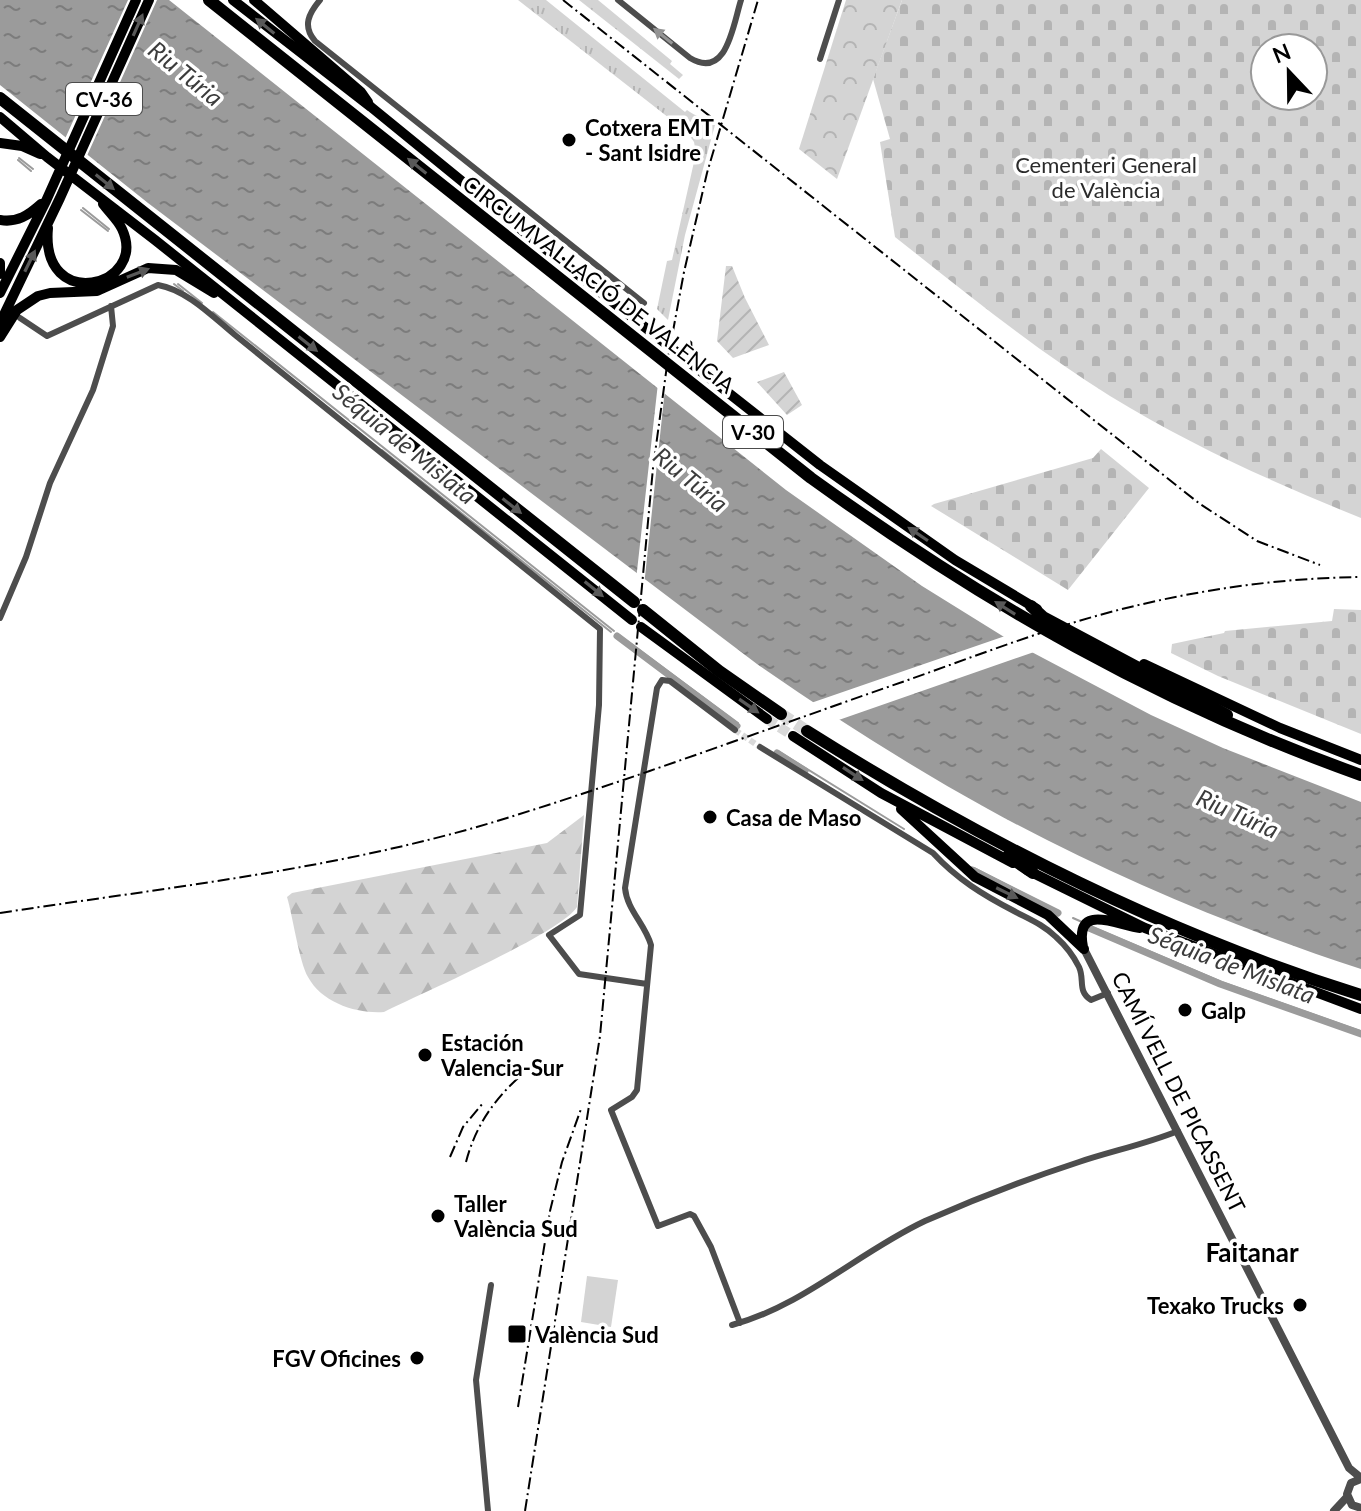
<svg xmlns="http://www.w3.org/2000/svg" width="1361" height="1511" viewBox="0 0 1361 1511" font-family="Lato,sans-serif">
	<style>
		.grass { fill: url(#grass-tufts) }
		.forest { fill: url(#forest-firs) }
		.cemetery { fill: url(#cemetery-stones); fill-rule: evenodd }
		.park { fill: url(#park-crowns) }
		.garden { fill: url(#garden-furrows) }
		.pitch { fill: #d4d4d4 }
		.water { fill: url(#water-ripples) }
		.pier { fill: #fff }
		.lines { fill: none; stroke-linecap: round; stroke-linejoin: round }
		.stream { stroke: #9b9b9b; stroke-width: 2 }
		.canal { stroke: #9b9b9b; stroke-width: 7 }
		.minor-tunnel { stroke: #d9d9d9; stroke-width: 6; stroke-dasharray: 6 3; stroke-linecap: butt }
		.trunk-tunnel { stroke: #d9d9d9; stroke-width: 10; stroke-dasharray: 10 5; stroke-linecap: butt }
		.motorway-tunnel { stroke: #d9d9d9; stroke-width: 12; stroke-dasharray: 12 6; stroke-linecap: butt }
		.minor { stroke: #4d4d4d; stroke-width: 6 }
		.tertiary { stroke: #4d4d4d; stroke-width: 8 }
		.trunk { stroke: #000; stroke-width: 10 }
		.motorway { stroke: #000; stroke-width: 12 }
		.rail { stroke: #000; stroke-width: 2; stroke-dasharray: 12 4 2 4; stroke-linecap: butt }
		.oneway { fill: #595959 }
		.oneway2 { fill: #949494 }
		.poi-dot { fill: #000; stroke: #fff; stroke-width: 3 }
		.labels { text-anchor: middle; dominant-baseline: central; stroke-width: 7; stroke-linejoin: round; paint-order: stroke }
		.shield { fill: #fff; stroke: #4c4c4c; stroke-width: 2 }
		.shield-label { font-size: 20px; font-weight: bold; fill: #000 }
		.poi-label { font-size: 22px; font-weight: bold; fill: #000; stroke: #fff; text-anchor: start }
		.park-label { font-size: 22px; fill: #2b2b2b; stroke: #fff }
		.street-label { font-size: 22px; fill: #000; stroke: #fff }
		.water-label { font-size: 24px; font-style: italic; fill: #3c3c3c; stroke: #fff }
		.quarter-label { font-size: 26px; font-weight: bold; fill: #000; stroke: #fff }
	</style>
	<defs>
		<pattern id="grass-tufts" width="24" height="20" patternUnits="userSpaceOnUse" patternTransform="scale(2)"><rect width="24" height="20" fill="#d4d4d4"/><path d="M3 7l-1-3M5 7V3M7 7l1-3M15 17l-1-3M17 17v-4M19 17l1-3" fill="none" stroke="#b4b4b4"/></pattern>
		<pattern id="forest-firs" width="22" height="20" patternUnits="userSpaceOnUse" patternTransform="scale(2)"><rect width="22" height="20" fill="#d4d4d4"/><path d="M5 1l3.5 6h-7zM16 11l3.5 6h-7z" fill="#b4b4b4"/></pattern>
		<pattern id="cemetery-stones" width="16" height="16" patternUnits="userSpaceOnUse" patternTransform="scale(2)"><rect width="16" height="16" fill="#d4d4d4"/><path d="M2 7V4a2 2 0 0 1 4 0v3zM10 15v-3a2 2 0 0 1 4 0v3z" fill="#b4b4b4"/></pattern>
		<pattern id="park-crowns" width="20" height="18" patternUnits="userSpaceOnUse" patternTransform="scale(2)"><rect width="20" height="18" fill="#d4d4d4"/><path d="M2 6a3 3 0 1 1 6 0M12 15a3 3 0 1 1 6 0" fill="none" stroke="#b4b4b4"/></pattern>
		<pattern id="garden-furrows" width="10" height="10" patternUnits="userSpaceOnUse" patternTransform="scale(2)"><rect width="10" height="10" fill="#d4d4d4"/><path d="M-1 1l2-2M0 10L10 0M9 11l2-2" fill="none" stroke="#b4b4b4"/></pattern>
		<pattern id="water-ripples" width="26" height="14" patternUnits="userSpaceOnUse" patternTransform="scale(2)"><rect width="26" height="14" fill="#9b9b9b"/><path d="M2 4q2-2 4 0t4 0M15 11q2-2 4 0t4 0" fill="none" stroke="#7c7c7c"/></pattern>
	</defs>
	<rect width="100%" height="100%" fill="#fff"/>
	<path class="grass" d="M518 0H546L685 112 687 110C696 117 704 117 715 125L685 235 668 320 657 309 667 261 672 260 696 153 694 142 687 132Z
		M579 0H598L672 61 670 64 683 75 679 79Z"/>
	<path class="forest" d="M584 815 577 907C561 933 420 994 384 1012 357 1014 322 1003 308 977 299 961 293 917 287 897L292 893 547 843Z"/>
	<path class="cemetery" d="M902 0H1361V518C1274 483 1190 445 1110 396 1034 349 965 292 895 237L880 142 890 139 873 79ZM1265 48H1313V96H1265Z
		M1101 449 1149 488 1068 590 931 506 934 504 1093 458Z
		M1334 609 1361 610V734L1218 676 1171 653 1172 644 1224 633 1225 631 1332 621Z"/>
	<path class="park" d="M846 0H902L837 179 799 149Z"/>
	<path class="garden" d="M726 266H732L745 298 769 345 733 358 717 341Z
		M784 372 802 405 787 415 757 382Z"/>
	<path class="pitch" d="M587 1276 618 1280 611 1327 581 1322Z"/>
	<path class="water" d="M0 0H169L786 490 922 586 1009 640 1151 715 1223 748 1361 802V969C1233 927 1106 874 988 809 908 765 832 716 757 664L148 203 0 85Z"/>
	<path class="pier" d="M128 0H157L86 158 64 141Z
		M658 383 665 389 644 586 636 580Z
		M1008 635 1037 651 833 722 808 704Z"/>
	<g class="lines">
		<path class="stream" d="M19 158 33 169
			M18 160 31 171
			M83 208 109 229
			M81 210 108 231
			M174 284 183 291
			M178 284 202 303
			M213 312 614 631
			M382 450 611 632
			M619 635 738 723
			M778 751 904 829
			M974 868 1058 911
			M1073 918 1082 922
			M1092 927 1222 982 1361 1031"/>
		<path class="canal" d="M617 636 737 726
			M777 753 805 771
			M972 870 1058 913
			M1089 928 1220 984 1361 1034"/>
		<path class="minor-tunnel" d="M735 730 760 747"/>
		<path class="trunk-tunnel" d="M767 719 793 736"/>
		<path class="motorway-tunnel" d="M781 714 807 731"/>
		<path class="minor" d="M320 0C309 13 302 26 315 41L644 303
			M618 0 690 58C727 80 733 25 741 0
			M820 59 839 0
			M20 318 47 336 158 285C187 290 213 317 235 335L600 629 599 705 580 915 549 935 579 974 647 984
			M0 618 26 557 50 483 93 390 113 326 111 306
			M735 730 670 681 662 680 657 688 625 888C627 910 645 924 651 945L637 1090 632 1097 611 1110 658 1226 690 1214 694 1216 711 1247 740 1323
			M760 747 933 853C957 879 983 895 1014 911 1029 919 1044 925 1056 937 1065 945 1074 957 1079 967 1085 980 1077 991 1091 1000L1108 993
			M732 1325C803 1306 859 1252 925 1221 975 1199 1027 1179 1079 1162 1112 1151 1146 1144 1178 1131
			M488 1511 476 1380 491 1285"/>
		<path class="tertiary" d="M1084 949 1349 1468 1361 1478
			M1361 1479 1351 1483 1347 1494 1352 1505 1361 1508
			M1334 1511 1347 1497"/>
		<path class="trunk" d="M233 0 371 107 534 240 820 465 955 560 1037 609
			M254 0 361 92 368 102
			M0 117 47 157 155 240 632 620
			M0 143 22 146 40 154
			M0 220C17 223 29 215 41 204
			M48 228C40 314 149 287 122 229 118 220 109 212 103 204
			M0 263V274
			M0 293 46 201 136 0
			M0 323 60 198 149 0
			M0 337 17 310 38 296 50 293 97 291 148 268 176 270 214 293
			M641 627 767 719
			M1144 664 1280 728 1361 760
			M793 736 881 793 1013 863
			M901 809 975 877 1048 915 1084 949
			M1027 870 1145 928 1361 1009
			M1083 947C1074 901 1119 926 1140 928"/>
		<path class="motorway" d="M209 0 811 478C986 604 1158 703 1361 775
			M0 98 634 602
			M1031 606 1043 617 1227 715
			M643 610 719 671 781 714
			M807 731C980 840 1165 934 1361 995
			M1008 856 1033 873"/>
		<path class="rail" d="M563 0 1200 504 1257 541 1320 565
			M0 913C169 887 343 869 507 818 642 776 775 726 908 680 970 658 1032 634 1096 616 1182 592 1272 578 1361 577
			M450 1157 463 1127 483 1103
			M466 1162C477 1120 500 1092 533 1065
			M518 1407 550 1211 562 1162 581 1109
			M525 1511 600 1036 653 468 668 358 684 272 707 173 758 0"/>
	</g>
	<defs><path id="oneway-solid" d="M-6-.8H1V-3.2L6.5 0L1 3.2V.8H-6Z" transform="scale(2)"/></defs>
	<g class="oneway">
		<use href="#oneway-solid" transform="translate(138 25) rotate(-66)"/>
		<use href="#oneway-solid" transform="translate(265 26) rotate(-141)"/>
		<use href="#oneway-solid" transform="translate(417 166) rotate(-141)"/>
		<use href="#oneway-solid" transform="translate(105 182) rotate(39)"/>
		<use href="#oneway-solid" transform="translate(30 261) rotate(-64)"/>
		<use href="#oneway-solid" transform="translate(138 273) rotate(-21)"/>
		<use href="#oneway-solid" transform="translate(308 344) rotate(38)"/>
		<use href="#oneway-solid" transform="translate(512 506) rotate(38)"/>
		<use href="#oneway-solid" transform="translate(918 534) rotate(-146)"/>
		<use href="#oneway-solid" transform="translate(594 589) rotate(39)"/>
		<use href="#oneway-solid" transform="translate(1005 608) rotate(-148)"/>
		<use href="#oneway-solid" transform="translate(749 706) rotate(35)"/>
		<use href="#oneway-solid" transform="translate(853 774) rotate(33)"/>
		<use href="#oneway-solid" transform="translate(1007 893) rotate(26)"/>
	</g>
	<use class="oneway2" href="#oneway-solid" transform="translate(663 36) rotate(-141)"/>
	<g class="poi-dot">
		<circle cx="569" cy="140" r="8"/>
		<circle cx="710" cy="817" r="8"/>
		<circle cx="1185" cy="1010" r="8"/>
		<circle cx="425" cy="1055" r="8"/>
		<circle cx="438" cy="1216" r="8"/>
		<circle cx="1300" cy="1305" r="8"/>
		<rect x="507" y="1324" width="20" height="20" rx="4"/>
		<circle cx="417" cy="1358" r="8"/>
	</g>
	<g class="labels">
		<g class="shield">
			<rect x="66" y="83" width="76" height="32" rx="6"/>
			<rect x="723" y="416" width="60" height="32" rx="6"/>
		</g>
		<g class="shield-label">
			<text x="104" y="99">CV-36</text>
			<text x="753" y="432">V-30</text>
		</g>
		<g class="poi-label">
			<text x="585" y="127">Cotxera EMT<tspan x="585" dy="25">- Sant Isidre</tspan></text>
			<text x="726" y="817">Casa de Maso</text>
			<text x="1201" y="1010">Galp</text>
			<text x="441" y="1042">Estación<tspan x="441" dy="25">Valencia-Sur</tspan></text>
			<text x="454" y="1203">Taller<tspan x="454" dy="25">València Sud</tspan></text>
			<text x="1284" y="1305" text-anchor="end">Texako Trucks</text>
			<text x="535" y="1334">València Sud</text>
			<text x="401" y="1358" text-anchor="end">FGV Oficines</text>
		</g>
		<g class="park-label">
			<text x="1106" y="164">Cementeri General<tspan x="1106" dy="25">de València</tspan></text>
		</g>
		<g class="street-label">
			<text transform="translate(599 284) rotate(38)">CIRCUMVAL·LACIÓ DE VALÈNCIA</text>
			<text transform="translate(1179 1092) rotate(63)">CAMÍ VELL DE PICASSENT</text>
		</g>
		<g class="water-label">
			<text transform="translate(186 73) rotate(39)">Riu Túria</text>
			<text transform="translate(405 443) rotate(39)">Séquia de Mislata</text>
			<text transform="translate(691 479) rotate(39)">Riu Túria</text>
			<text transform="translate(1238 813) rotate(24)">Riu Túria</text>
			<text transform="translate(1232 964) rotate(21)">Séquia de Mislata</text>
		</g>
		<g class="quarter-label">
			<text x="1252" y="1252">Faitanar</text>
		</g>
	</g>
	<g transform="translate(1289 72) rotate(338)"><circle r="38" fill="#ffffff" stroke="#999999" stroke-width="2"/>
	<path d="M0-6L14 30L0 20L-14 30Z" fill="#000000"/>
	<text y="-12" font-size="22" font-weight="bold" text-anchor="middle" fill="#000000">N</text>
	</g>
</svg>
